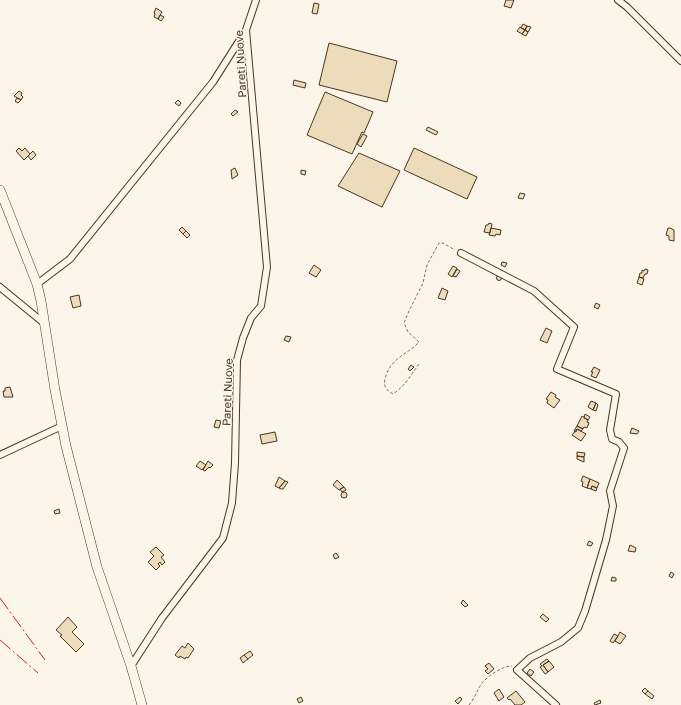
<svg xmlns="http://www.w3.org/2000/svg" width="681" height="705" viewBox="0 0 681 705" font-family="'Golos Text',sans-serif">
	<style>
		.building { fill: #ecdcbc; stroke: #4a3520 }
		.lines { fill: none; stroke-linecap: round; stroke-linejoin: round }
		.minor-casing { stroke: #4a3520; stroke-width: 8 }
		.secondary-casing { stroke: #4a3520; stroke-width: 10 }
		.path { stroke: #7f6f5c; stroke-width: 1; stroke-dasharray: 3 2; stroke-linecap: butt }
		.minor { stroke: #fbf6e9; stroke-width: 6 }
		.secondary { stroke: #fbf6e9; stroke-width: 9 }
		.power { stroke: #c62828; stroke-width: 1; stroke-dasharray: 14 3 2 3; stroke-linecap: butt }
		.labels { text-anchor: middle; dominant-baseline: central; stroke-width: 3; stroke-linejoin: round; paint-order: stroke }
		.street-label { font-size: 11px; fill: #4a3520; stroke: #fbf6e9 }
	</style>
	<rect width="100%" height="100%" fill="#fbf6e9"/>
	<path class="building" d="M506 0H514L511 8 504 6Z
		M314 3 319 4 317 14 312 13Z
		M156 8 162 12 158 19 154 17 155 14 154 13Z
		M160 15 164 17 161 21 158 19Z
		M523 24 527 26 525 30 521 28Z
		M527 26 531 27 528 32 525 30Z
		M520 27 525 30 522 34 517 31Z
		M525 30 528 32 526 36 522 34Z
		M329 43 397 61 387 102 319 85Z
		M294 80 306 83 305 88 293 85Z
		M19 91 22 93 21 95 23 97 21 100 14 96Z
		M325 92 373 112 364 133 362 132 352 154 307 135Z
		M17 98 21 100 18 103 15 101Z
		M178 100 181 103 179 106 175 103Z
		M235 110 238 112 233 116 231 114Z
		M428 127 438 132 436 135 426 130Z
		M363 134 367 136 361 147 357 144Z
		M19 148 22 151 25 148 30 154 24 160 16 151Z
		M414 148 477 177 467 199 404 170Z
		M33 151 36 155 31 160 28 156Z
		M359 153 400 171 382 207 338 186Z
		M235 168 238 175 232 179 231 170Z
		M301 170 306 171 305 175 301 174Z
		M520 193 525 194 523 199 518 198Z
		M489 223 492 224 490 233 484 232 486 225H488Z
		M182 227 186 231 183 234 179 230Z
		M491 228 501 230 500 235 496 234 495 236 489 235Z
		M668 228H670L674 230V241L669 240V236L666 235Z
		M186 231 190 235 187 238 183 234Z
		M502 262 507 263 505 267 501 265Z
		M314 265 321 270 316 277 309 273Z
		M453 266 457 268 452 277 448 274Z
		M457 269 460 271 456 277 453 276Z
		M645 269 648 270 647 274H645L643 278 639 277 640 273H642V270L644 271Z
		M496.5 278a2.5 2.5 0 1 1 5 0a2.5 2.5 0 1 1-5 0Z
		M639 277 644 279 642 285 637 283Z
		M442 288 448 291 445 300 438 298Z
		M79 295 81 306 73 308 70 297Z
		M596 303 600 305 598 309 594 307Z
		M546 328 552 331 547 343 540 340Z
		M286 336 291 337 289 342 284 340Z
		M411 365 414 367 410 371 408 369Z
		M594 367 600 370 596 378 591 376 593 372H591Z
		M10 387 13 397H4L3 391H5V388Z
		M551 392 556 395 555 397 560 400 554 408 547 403 548 400 546 399Z
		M591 401 596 403 593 410 588 407Z
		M596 403 598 405 596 411 593 410Z
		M585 414 590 417 588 420 584 418Z
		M582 416 588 420 587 422 589 423 587 428 584 427 583 429 577 426Z
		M216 420 221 421 219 428 214 427Z
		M577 426 583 429 581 431 577 429 576 432 574 431Z
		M632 428 639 431 637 434 630 433Z
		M577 429 586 434 581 441 572 435Z
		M275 432 277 441 262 444 260 435Z
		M577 452 585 453 584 457 577 456Z
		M577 456 584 457V462L577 459Z
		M200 461 206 465 202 470 196 466Z
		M208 461 213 465 210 468 209 467 205 471 203 470Z
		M583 476 590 479 587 488 582 486 583 482 581 481Z
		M279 477 285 481 279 488 275 486Z
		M590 479 599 483 597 488 592 486 591 489 587 488Z
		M337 480 344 487 339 490 333 485Z
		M285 481 288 482 283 489H281L279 488Z
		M592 486 597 488 596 491 591 489Z
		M344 487 346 490 342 492 340 489Z
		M341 495a3 3 0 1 1 6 0a3 3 0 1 1-6 0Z
		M59 509 60 513 55 514 54 511Z
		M589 541 593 543 591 546 587 545Z
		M630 545 636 548 635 552 628 551Z
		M156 547 164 555 161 557 165 562 162 565 160 562 158 564 160 566 156 570 148 562 154 556 150 552Z
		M336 553 339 557 335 559 333 555Z
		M671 572 674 574 672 578 669 576Z
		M612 577 616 578V581H611Z
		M463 600 468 605 465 607 461 603Z
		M543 614 549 619 546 622 540 617Z
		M68 617 77 627 72 632 84 644 76 652 60 636 62 635 56 630Z
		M620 632 626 636 620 644 615 641Z
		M614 634 618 636 613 643 610 641Z
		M188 643 194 649 188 658 186 657 185 659 180 656 179 658 175 655 182 646 185 648Z
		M250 651 253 655 248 659 244 655Z
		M244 655 248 659 243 663 240 658Z
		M547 659 549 661 543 665 548 672 545 674 540 667 542 666 540 664Z
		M549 661 554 667 548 672 543 665Z
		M489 663 494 669 488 674 485 671 488 669 485 666Z
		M530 669 534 672 531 676 527 673Z
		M645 688 648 691 645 694 642 691Z
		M499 689 504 697 499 701 494 693Z
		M516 691 525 702 521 705H515L510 699 509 700 507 698Z
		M648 691 654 696 652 699 645 694Z
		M301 697 303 701 299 703 297 699Z
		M460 697 462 699 458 704 455 701Z
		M600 700 601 703 595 705 594 703Z"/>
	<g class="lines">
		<defs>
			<path id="minor" d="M618 0 627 7 681 61
				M461 253 534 291 574 327 557 369 616 394 610 430 612 439 619 442 624 448 610 491 613 506 606 540 585 611 578 628 561 642 530 658 517 670 556 705
				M37 284 70 259 213 82 246 30
				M0 287 45 324
				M0 455 62 426
				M131 666 162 618 223 538 232 503 235 463 237 360 243 338 251 318 261 306 267 267 246 30 256 0"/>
			<path id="secondary" d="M0 190 37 284 41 301 55 390 66 446 97 567 131 666 142 705"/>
		</defs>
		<use href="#minor" class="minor-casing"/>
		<use href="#secondary" class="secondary-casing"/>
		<path class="path" d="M419 364C411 375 405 386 393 394 387 391 383 386 385 379 390 358 407 355 419 342L408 332 404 323 409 311 423 283 427 265 439 243H443L455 250
			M469 705C475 698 477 690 482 683 488 676 502 666 512 666"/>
		<use href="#minor" class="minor"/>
		<use href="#secondary" class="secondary"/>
		<path class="power" d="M0 598 45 660
			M0 640 38 673"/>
	</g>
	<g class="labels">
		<g class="street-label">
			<text transform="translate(240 64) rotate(-93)">Pareti Nuove</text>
			<text transform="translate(227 392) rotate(-88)">Pareti Nuove</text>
		</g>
	</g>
</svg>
